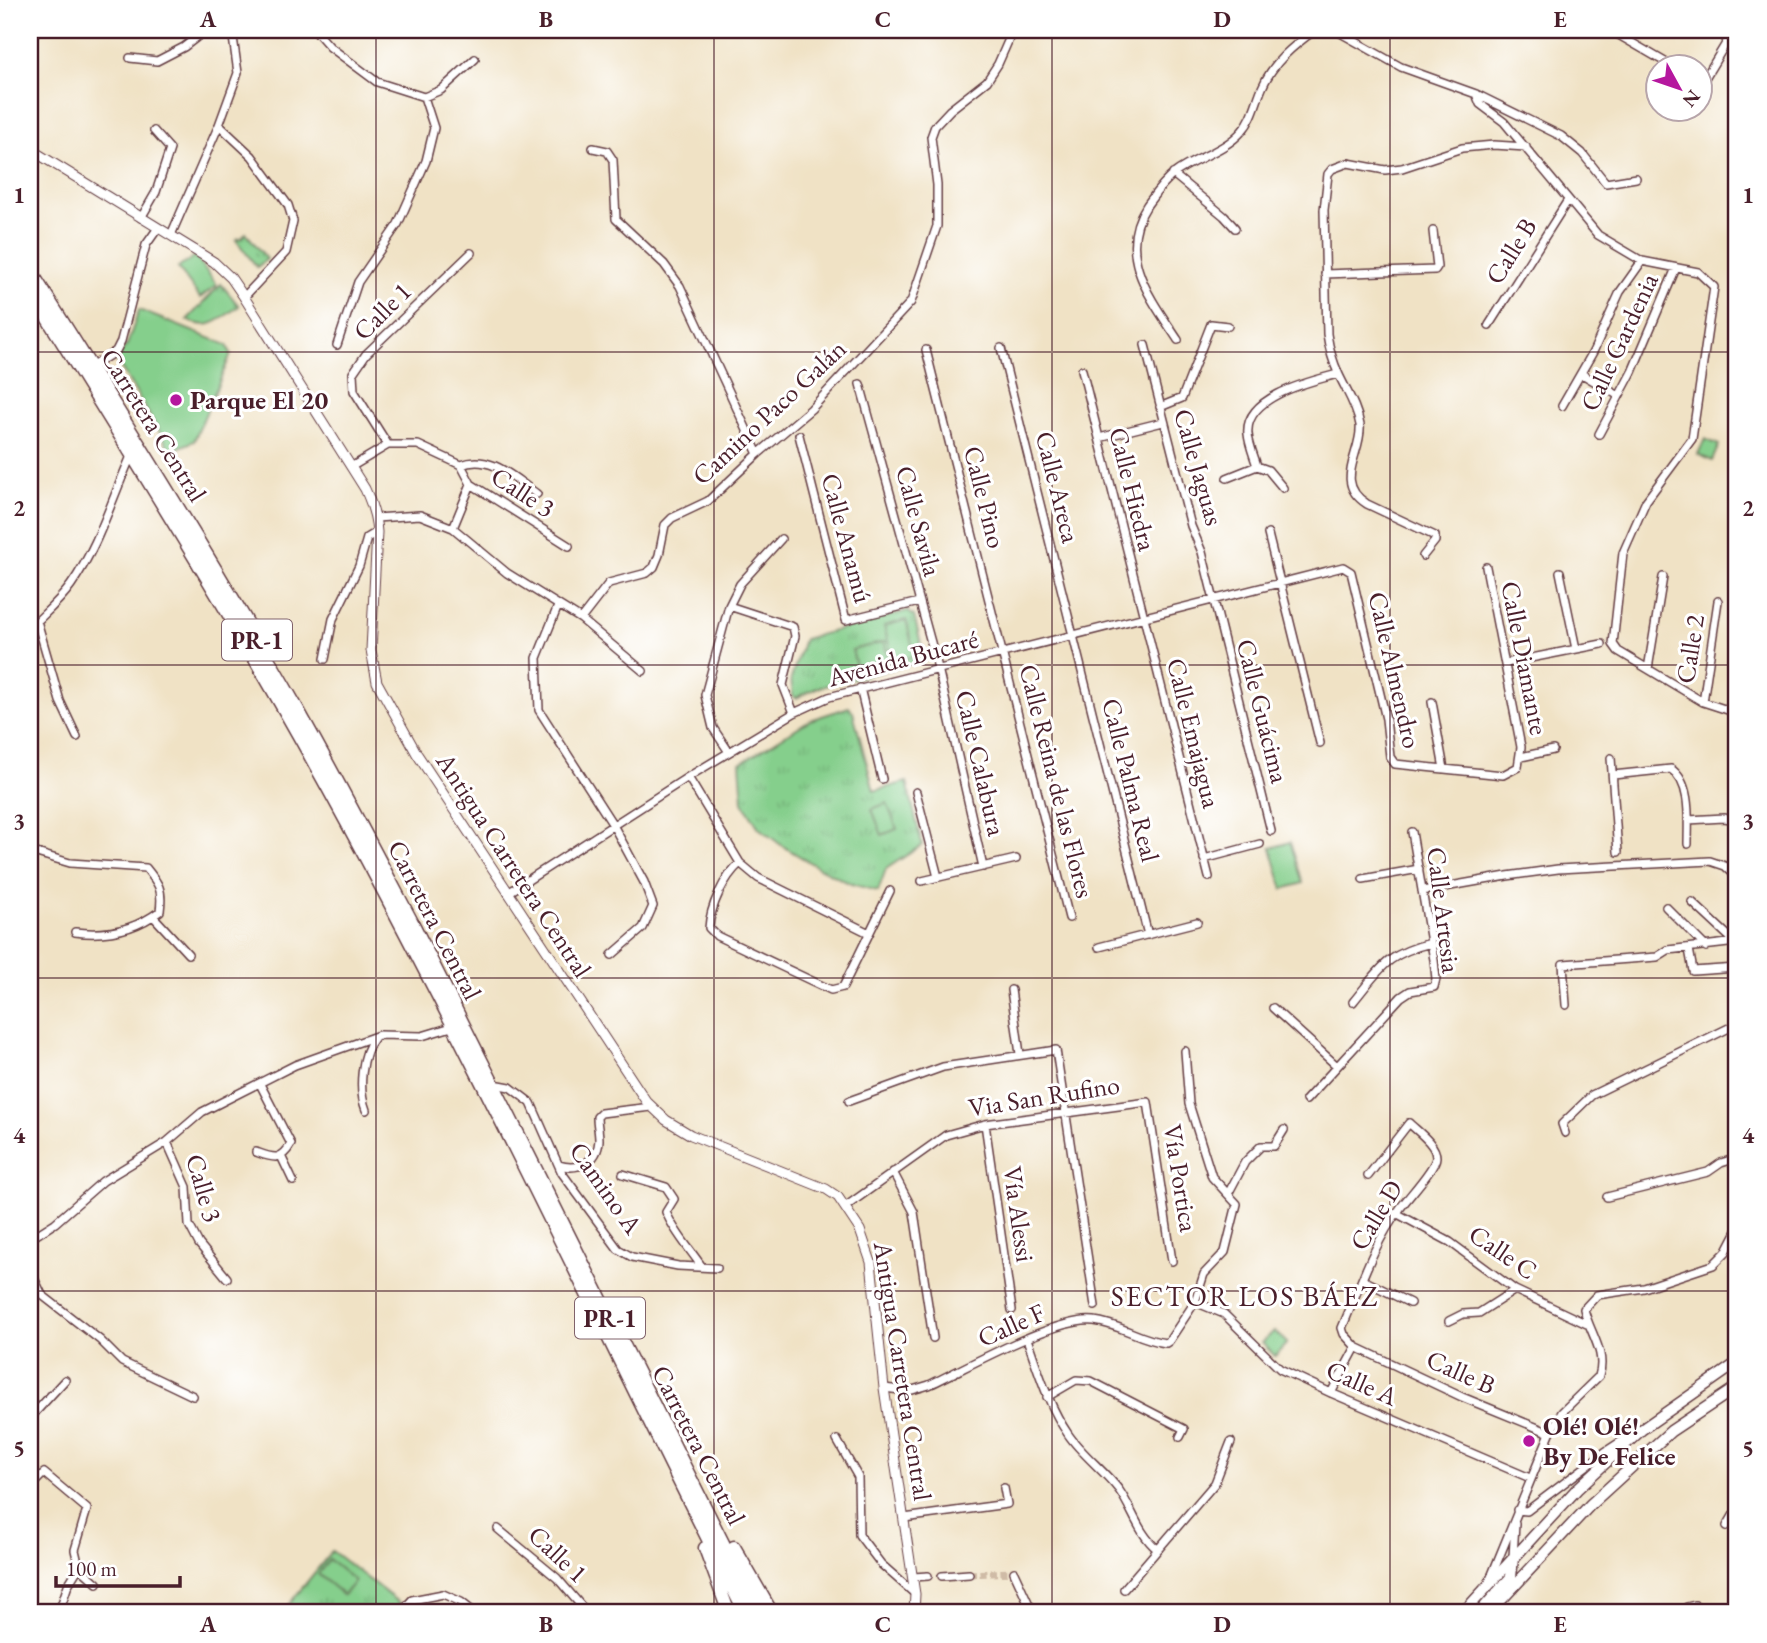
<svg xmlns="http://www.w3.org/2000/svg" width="1767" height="1643" viewBox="0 0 1767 1643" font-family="'EB Garamond',serif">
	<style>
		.grass { fill: url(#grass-tufts); stroke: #68775c; stroke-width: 2 }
		.garden { fill: #85cf8c; stroke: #68775c; stroke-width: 2 }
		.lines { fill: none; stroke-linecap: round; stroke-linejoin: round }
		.minor-tunnel { stroke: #cfbba6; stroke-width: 7; stroke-dasharray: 7 3.5; stroke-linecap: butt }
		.minor-casing { stroke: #633c42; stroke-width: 10 }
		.tertiary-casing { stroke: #633c42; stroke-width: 11 }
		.primary-casing { stroke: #633c42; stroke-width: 13 }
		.trunk-casing { stroke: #633c42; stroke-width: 15 }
		.minor { stroke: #fff; stroke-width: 7 }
		.tertiary { stroke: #fff; stroke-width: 9 }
		.primary { stroke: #fff; stroke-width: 10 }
		.trunk { stroke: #fff; stroke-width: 12 }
		.grid { fill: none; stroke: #4a1f2b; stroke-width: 2; stroke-opacity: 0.55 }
		.poi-dot { fill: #b5179e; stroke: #fff; stroke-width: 2.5 }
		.labels { text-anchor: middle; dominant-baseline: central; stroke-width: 6; stroke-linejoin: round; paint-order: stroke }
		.shield { fill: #fff; stroke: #80626b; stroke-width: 2 }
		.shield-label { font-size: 24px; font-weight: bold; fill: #4a1f2b }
		.street-label { font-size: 26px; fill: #4a1f2b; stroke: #fff }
		.poi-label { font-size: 26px; font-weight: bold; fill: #4a1f2b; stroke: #fff; text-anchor: start }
		.neighbourhood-label { font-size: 28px; letter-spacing: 2px; fill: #4a1f2b; stroke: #fff }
		.neatline { fill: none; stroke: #4a1f2b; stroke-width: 2.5 }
		.grid-label { font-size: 23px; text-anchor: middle; font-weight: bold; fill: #4a1f2b }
	</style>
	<defs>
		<pattern id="grass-tufts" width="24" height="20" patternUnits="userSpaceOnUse" patternTransform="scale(1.75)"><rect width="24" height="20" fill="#85cf8c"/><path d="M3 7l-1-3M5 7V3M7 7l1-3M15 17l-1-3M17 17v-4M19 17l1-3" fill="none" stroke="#74b179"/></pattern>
	</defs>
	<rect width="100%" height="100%" fill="#fff"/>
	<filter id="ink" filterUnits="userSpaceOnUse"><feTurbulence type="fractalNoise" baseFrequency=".0143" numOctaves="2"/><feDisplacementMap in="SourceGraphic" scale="14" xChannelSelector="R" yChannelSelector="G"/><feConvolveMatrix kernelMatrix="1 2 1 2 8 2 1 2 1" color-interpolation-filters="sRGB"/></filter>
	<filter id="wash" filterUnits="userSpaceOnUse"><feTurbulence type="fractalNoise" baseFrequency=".00686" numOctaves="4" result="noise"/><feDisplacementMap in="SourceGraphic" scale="28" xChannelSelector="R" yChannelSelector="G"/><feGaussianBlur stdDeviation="1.57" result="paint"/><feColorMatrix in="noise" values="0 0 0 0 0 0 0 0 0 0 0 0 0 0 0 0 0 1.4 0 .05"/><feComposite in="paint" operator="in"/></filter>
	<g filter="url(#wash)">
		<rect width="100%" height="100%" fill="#f0e2c5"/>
		<path class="grass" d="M246 233 267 259 257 267 236 240 239 238 241 239Z
			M221 284 239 306C220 319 211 332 187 320Z
			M907 611 914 616 924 656 923 661 817 688 796 698 793 696 791 679 804 639Z
			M849 707 853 712 874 791 907 782 922 845 886 869 878 891 851 884 821 869 781 845 759 828 743 802 740 763 810 720Z
			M332 1551 403 1606 397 1613H282Z"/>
		<path class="garden" d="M195 256 217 285 200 298 178 268Z
			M139 310 227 345 231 354 194 441 171 451 115 358 127 345Z
			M1705 439 1719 445 1712 461 1698 454Z
			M906 620 915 656 893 661 884 626Z
			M884 642 889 662 857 670 852 650Z
			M887 803 897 829 882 835 872 809Z
			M1290 842 1303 883 1283 889 1271 848Z
			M1274 1331 1287 1343 1275 1356 1262 1343Z
			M329 1560 355 1581 343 1595 318 1574Z"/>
	</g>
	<g filter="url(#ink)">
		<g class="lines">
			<path class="minor-tunnel" d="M969 1574 1014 1572"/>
			<defs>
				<path id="minor" d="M315 30 330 47 377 82 424 97 441 90 475 59
					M1335 30 1401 67 1476 94 1561 136 1582 153 1606 183 1636 178
					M1610 30 1672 66
					M30 40 37 30
					M1628 40 1634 30
					M130 58 157 61 184 47 206 30
					M1700 81 1705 78 1734 30
					M1476 94 1480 104 1504 122 1598 235 1642 261 1698 272 1714 287 1692 439 1646 501 1623 553 1613 644 1618 651 1703 702 1737 713
					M219 125 252 156 288 205 293 221 286 252 244 297
					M593 148 607 151 613 160 616 219 664 264 680 286 758 454
					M1173 174 1224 216 1235 228
					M141 218 156 192 170 149 154 131
					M171 235 219 125 238 73 232 30
					M1325 274 1435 270 1437 267 1433 231
					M1489 325 1568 200
					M1178 340C1151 299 1115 254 1147 205 1155 194 1163 182 1175 173 1195 158 1225 151 1242 131 1253 119 1256 102 1262 88 1273 62 1293 46 1315 30
					M337 345 358 282 398 224 426 161 434 128 424 97
					M1145 345 1191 526 1202 552 1271 831
					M1001 348 1148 935
					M926 350 1069 918
					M91 367 116 351 121 341 146 245 158 228
					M1082 370 1209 877
					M1582 374 1619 396
					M860 384 938 668 983 867
					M1562 406 1593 352 1620 292 1642 261
					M1160 407 1182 398 1211 324 1228 326
					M1599 434 1632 372 1676 268
					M799 435 846 620 919 602
					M1099 438 1163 422
					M388 445 354 391 353 373 366 354 471 253
					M461 465 471 484 569 546
					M351 467 388 445H418L461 465C490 453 514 478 537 494
					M1227 478 1257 466
					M1283 488 1268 470 1257 466C1254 456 1249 445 1248 434 1244 396 1312 381 1338 374
					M376 518 420 515 453 528 507 573 581 619 643 671
					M453 528 471 484
					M1268 534 1320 743
					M1423 556 1435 541V536L1367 504C1332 482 1363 452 1360 425 1357 407 1347 392 1339 375 1333 362 1329 348 1327 334L1324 210 1328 174 1332 169 1348 163 1385 170 1402 168 1462 148 1494 145 1526 147
					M1560 572 1576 649
					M558 606 537 658 539 710 613 825 644 882 653 906 643 928 612 955
					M729 606 793 627 795 636 783 685 794 713
					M581 619 609 583 647 573 654 567 659 555 665 525 672 518 708 501 758 454 811 409 911 302 937 226V185L931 137 935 126 950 110 987 81 998 64 1013 30
					M37 621 60 701 77 737
					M30 628C44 614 59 602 71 585 99 545 112 498 132 454
					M325 659 333 619 359 566 367 538 377 532
					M1506 663 1602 644
					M1648 669 1663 577
					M860 688 882 779
					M1432 702 1444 769
					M1703 702 1718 601
					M729 752 713 728 705 695 729 606 740 584 781 539
					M1521 757 1553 750
					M1611 758 1618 852
					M1613 775 1671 769C1692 783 1688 821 1688 844
					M688 777 740 863 758 878 869 933
					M916 792 938 877
					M1688 820 1724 818 1737 820
					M30 851 70 863 146 868C159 884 163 889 160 911 135 930 106 936 75 932
					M1204 859 1260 844
					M740 863C724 877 710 907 709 928L717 936 831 990 843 987 890 891
					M1363 879 1419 869
					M922 881 1016 859
					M1422 891 1507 876 1558 869 1710 861 1725 866 1737 877
					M508 893 688 777 794 713 829 697 1343 567 1351 572 1386 719 1390 757 1395 764 1503 775 1518 767 1521 747 1486 567
					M1692 902 1736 943
					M1666 907 1706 947
					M153 916 188 954
					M1099 947 1197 922
					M1689 949 1693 971 1737 968
					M1011 990 1020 1054
					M1353 1002C1381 968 1386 954 1431 943
					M1566 1005 1563 964 1657 957 1668 950 1737 942
					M1273 1008 1337 1066
					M494 1084 510 1087 531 1103 562 1173 618 1249 632 1257 678 1266 717 1268
					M1306 1100 1401 997 1410 991 1434 987 1436 979 1434 960 1412 832
					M849 1101 943 1067 1056 1050 1095 1306
					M366 1110C358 1090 361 1054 375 1037
					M985 1124 1012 1310
					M1565 1133 1562 1124 1592 1095 1737 1024
					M167 1142 187 1187 189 1225 199 1244 227 1278
					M256 1152C273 1158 281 1162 291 1144L260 1084
					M281 1156 293 1181
					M559 1165C578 1171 598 1162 599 1140 599 1132 597 1124 597 1117L601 1113 651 1107
					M893 1172 914 1212 933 1338
					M623 1174 666 1187 674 1199 666 1212C674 1232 690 1249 702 1267
					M1368 1176 1409 1123C1417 1131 1436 1144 1436 1157 1436 1168 1406 1199 1399 1210 1373 1244 1359 1289 1342 1328L1344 1334 1356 1347 1462 1397 1550 1433
					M1228 1194 1245 1162 1261 1146H1274L1284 1130
					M1607 1197 1708 1172 1721 1163 1737 1158
					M845 1207 946 1135 985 1124 1148 1102 1172 1261
					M1396 1213 1450 1242 1515 1290 1587 1324
					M30 1239 55 1223 103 1181 167 1142 202 1112 295 1065 379 1035 422 1036 455 1026
					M30 1270 42 1295 100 1340 122 1362 193 1396
					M1363 1280 1410 1303
					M1195 1302 1224 1314 1280 1369 1331 1393 1530 1478
					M1449 1321 1463 1314 1479 1313 1515 1290
					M1027 1339C1039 1372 1048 1405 1068 1434 1082 1455 1104 1470 1119 1490 1133 1510 1138 1533 1157 1549
					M884 1388 909 1391 929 1385C966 1368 1057 1316 1094 1321 1120 1324 1140 1340 1166 1343L1169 1341 1195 1302 1204 1274 1225 1252 1237 1204 1212 1177 1189 1104 1185 1051
					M1331 1393 1356 1347
					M1047 1397 1076 1380 1091 1381 1184 1429 1180 1437
					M30 1418 65 1380
					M837 1440 858 1477 859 1535 881 1564 915 1594
					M30 1487 44 1473 87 1509 75 1550 79 1567 68 1585 61 1606
					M1517 1510 1527 1511 1605 1452 1625 1439
					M904 1518 1007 1504 1004 1488
					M1727 1526 1737 1509
					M498 1529 557 1578 583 1608 584 1613
					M1513 1557 1515 1523
					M79 1567 97 1583
					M1014 1572 1033 1613
					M942 1576 969 1574
					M913 1577 928 1576
					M1489 1582 1550 1433 1562 1412 1599 1376C1607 1352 1589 1332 1584 1309L1597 1295 1644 1288 1713 1265 1726 1252 1737 1231
					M1124 1589 1215 1483 1231 1442
					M400 1613 412 1600 443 1594 461 1602 475 1613
					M1682 1613 1687 1607 1695 1605 1709 1613"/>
				<path id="tertiary" d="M30 149 214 262 231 278 244 297 365 489C372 504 376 516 377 532L371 650 377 682 417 754 646 1101 666 1120 691 1135 826 1189 838 1197 860 1230 871 1262 884 1388 915 1594 914 1613"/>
				<path id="primary" d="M1463 1613 1577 1489 1641 1430 1737 1363
					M1479 1613 1511 1577 1513 1558
					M1489 1613 1591 1504 1671 1431 1737 1387"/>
				<path id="trunk" d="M30 270C121 415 213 561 298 710 338 781 376 854 414 926L758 1613
					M30 290C139 466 249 641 347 823 487 1082 612 1350 745 1613
					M734 1547 772 1613
					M705 1548 729 1613"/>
			</defs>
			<use href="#minor" class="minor-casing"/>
			<use href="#tertiary" class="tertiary-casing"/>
			<use href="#primary" class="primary-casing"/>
			<use href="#trunk" class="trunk-casing"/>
			<use href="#minor" class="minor"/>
			<use href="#tertiary" class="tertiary"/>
			<use href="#primary" class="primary"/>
			<use href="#trunk" class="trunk"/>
		</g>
	</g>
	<path class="grid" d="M376 30V1613M714 30V1613M1052 30V1613M1390 30V1613M30 352H1737M30 665H1737M30 978H1737M30 1291H1737"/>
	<g class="poi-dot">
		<circle cx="176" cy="400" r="7"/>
		<circle cx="1529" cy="1441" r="7"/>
	</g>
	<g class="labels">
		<g class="shield">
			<rect x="222" y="619.5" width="70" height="41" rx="5"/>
			<rect x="575" y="1297.5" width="70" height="41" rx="5"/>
		</g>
		<g class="shield-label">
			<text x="257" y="640">PR-1</text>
			<text x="610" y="1318">PR-1</text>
		</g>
		<g class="street-label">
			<text transform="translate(1511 251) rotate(-58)">Calle B</text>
			<text transform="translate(382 311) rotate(-45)">Calle 1</text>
			<text transform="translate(1619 342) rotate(-65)">Calle Gardenia</text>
			<text transform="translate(769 412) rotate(-43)">Camino Paco Galán</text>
			<text transform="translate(154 425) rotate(58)">Carretera Central</text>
			<text transform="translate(1199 467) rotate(74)">Calle Jaguas</text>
			<text transform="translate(1058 487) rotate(76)">Calle Areca</text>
			<text transform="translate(1133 489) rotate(76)">Calle Hiedra</text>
			<text transform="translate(523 492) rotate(33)">Calle 3</text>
			<text transform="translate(985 497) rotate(76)">Calle Pino</text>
			<text transform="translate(919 521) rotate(75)">Calle Savila</text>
			<text transform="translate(847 538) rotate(75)">Calle Anamú</text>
			<text transform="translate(1690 649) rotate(-81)">Calle 2</text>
			<text transform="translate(903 658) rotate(-15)">Avenida Bucaré</text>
			<text transform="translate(1525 658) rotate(79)">Calle Diamante</text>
			<text transform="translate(1395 670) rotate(77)">Calle Almendro</text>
			<text transform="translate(1263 711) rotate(76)">Calle Guácima</text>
			<text transform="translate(1194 733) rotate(76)">Calle Emajagua</text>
			<text transform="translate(981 763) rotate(77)">Calle Calabura</text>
			<text transform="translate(1131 780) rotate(76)">Calle Palma Real</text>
			<text transform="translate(1057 781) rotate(76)">Calle Reina de las Flores</text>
			<text transform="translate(514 865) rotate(57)">Antigua Carretera Central</text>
			<text transform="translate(1444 910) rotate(83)">Calle Artesia</text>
			<text transform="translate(435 920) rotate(63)">Carretera Central</text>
			<text transform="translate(1044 1096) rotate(-9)">Via San Rufino</text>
			<text transform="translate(1181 1178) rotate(81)">Vía Portica</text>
			<text transform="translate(204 1188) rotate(74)">Calle 3</text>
			<text transform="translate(606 1188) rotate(55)">Camino A</text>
			<text transform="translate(1019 1214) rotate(82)">Vía Alessi</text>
			<text transform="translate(1376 1215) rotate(-59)">Calle D</text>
			<text transform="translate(1503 1252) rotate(34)">Calle C</text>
			<text transform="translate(1011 1325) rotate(-24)">Calle F</text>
			<text transform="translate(903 1371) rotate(81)">Antigua Carretera Central</text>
			<text transform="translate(1461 1372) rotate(24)">Calle B</text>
			<text transform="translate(1362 1383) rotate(24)">Calle A</text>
			<text transform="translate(699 1445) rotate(63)">Carretera Central</text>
			<text transform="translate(558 1554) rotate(43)">Calle 1</text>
		</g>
		<g class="poi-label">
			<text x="190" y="400">Parque El 20</text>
			<text x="1543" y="1426">Olé! Olé!<tspan x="1543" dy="30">By De Felice</tspan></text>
		</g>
		<g class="neighbourhood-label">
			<text x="1245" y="1296">SECTOR LOS BÁEZ</text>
		</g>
	</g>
	<rect width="1767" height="1643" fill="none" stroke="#fff" stroke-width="77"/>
	<g transform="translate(1679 88) rotate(130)"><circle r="33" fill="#ffffff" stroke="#b7a5aa" stroke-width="2"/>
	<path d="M0-5L12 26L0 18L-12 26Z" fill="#b5179e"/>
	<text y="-10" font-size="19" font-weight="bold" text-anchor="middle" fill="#4a1f2b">N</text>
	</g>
	<path d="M56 1576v10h124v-10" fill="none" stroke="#4a1f2b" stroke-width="3.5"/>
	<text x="66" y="1576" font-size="21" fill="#4a1f2b" stroke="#ffffff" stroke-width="5" paint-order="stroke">100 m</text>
	<rect x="38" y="38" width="1690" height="1566" class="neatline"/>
	<g class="grid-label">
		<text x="208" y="27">A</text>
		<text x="546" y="27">B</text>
		<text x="883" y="27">C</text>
		<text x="1222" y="27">D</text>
		<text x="1560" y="27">E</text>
		<text x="19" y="203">1</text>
		<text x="1748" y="203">1</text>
		<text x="19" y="516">2</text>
		<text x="1748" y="516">2</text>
		<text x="19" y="829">3</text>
		<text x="1748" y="829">3</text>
		<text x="19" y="1143">4</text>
		<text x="1748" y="1143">4</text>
		<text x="19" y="1456">5</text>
		<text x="1748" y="1456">5</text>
		<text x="208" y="1632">A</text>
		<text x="546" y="1632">B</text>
		<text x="883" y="1632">C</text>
		<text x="1222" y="1632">D</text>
		<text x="1560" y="1632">E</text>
	</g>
</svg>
